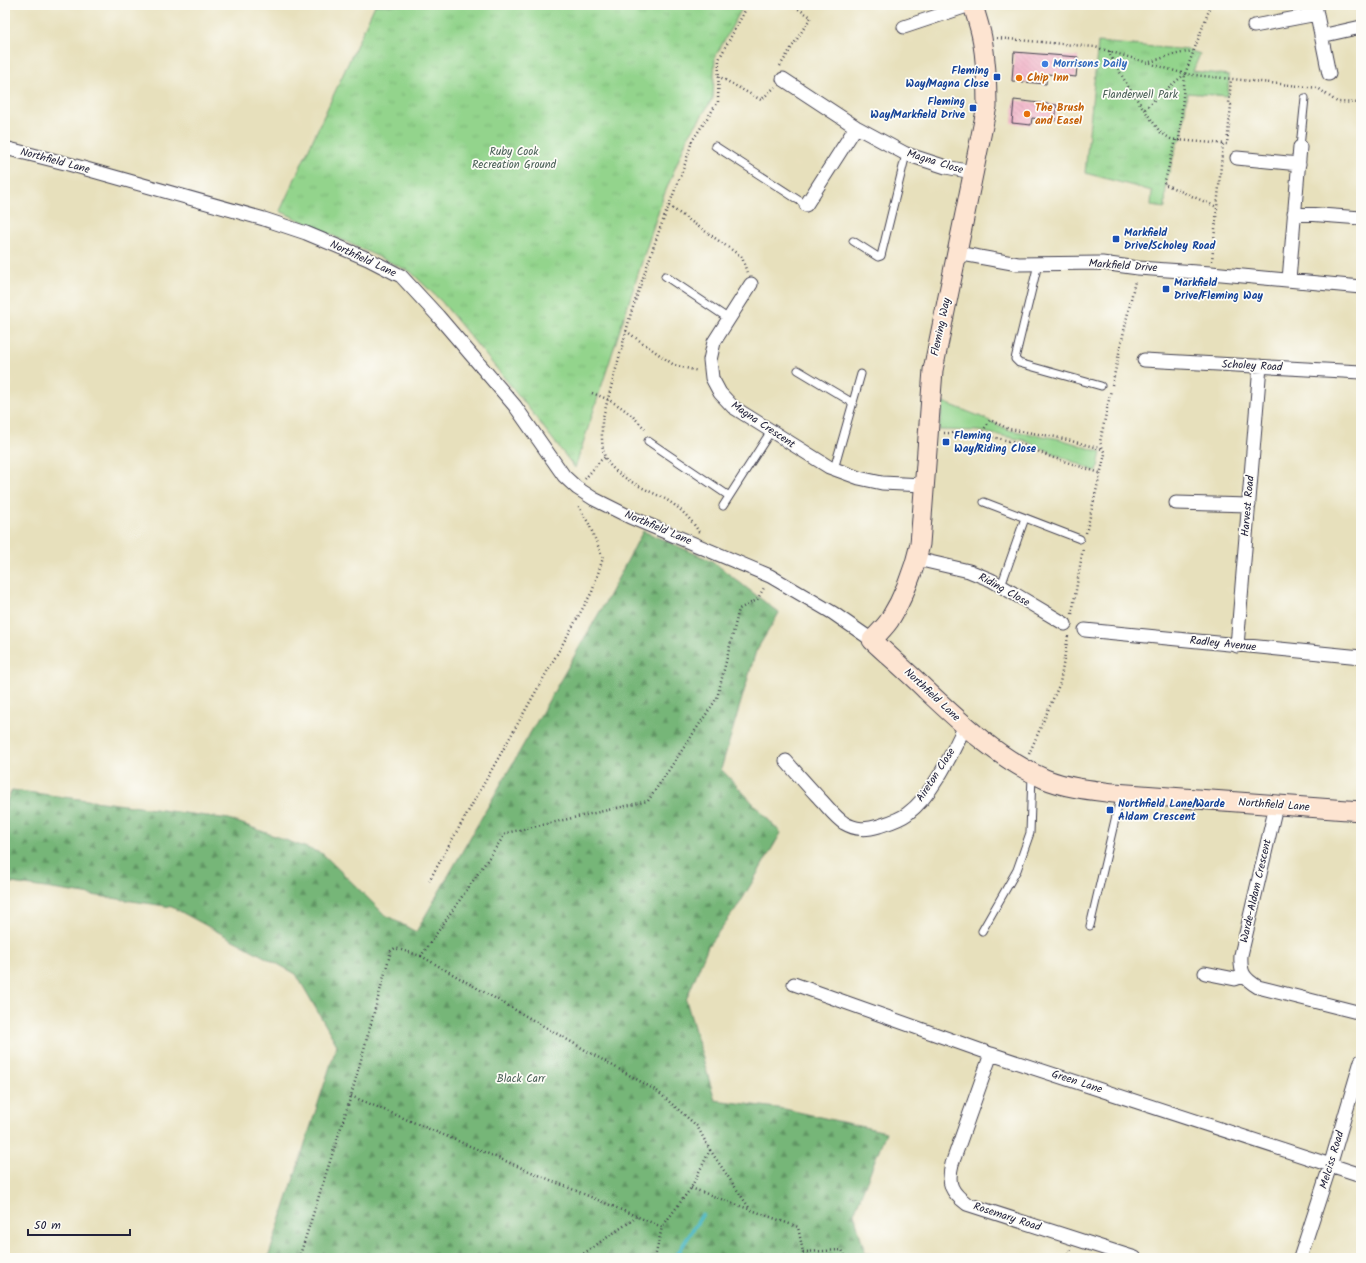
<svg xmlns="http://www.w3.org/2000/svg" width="1366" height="1263" viewBox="0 0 1366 1263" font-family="Kalam,sans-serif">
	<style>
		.grass { fill: #93d48c; stroke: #5a7b64 }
		.forest { fill: url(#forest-firs); stroke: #4c6c5a }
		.park { fill: url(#park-tufts); stroke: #5a7b64 }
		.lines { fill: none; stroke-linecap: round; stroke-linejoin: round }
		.stream { stroke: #4bb8c4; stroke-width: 4 }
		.building { fill: url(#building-back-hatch) }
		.lane-casing { stroke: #403e4e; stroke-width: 9 }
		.street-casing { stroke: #403e4e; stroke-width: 15 }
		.secondary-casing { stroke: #403e4e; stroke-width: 21 }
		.path { stroke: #403e4e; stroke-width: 2.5; stroke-dasharray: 1 3; stroke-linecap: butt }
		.lane { stroke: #fff; stroke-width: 7 }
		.street { stroke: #fff; stroke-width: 13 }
		.secondary { stroke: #fde4d1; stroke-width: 19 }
		.shop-dot { fill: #3f7fe0; stroke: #fdfcf7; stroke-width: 1.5 }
		.transit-dot { fill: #1a4fb4; stroke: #fdfcf7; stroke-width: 1.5 }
		.food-dot { fill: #e8710a; stroke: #fdfcf7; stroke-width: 1.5 }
		.labels { text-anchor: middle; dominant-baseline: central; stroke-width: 3.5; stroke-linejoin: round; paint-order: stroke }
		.shop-label { font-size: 11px; font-weight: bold; fill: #366cbe; stroke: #fdfcf7; text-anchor: start }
		.transit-label { font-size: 11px; font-weight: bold; fill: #164399; stroke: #fdfcf7; text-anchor: start }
		.food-label { font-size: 11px; font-weight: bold; fill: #c56008; stroke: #fdfcf7; text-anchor: start }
		.park-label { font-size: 11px; fill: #4a6057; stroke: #fdfcf7 }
		.street-label { font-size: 11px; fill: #22223b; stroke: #fdfcf7 }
	</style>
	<defs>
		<pattern id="forest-firs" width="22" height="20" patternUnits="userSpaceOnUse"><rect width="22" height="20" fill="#76b678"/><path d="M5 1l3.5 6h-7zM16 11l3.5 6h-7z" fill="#609464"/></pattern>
		<pattern id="park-tufts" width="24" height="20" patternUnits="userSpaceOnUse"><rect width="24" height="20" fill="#93d48c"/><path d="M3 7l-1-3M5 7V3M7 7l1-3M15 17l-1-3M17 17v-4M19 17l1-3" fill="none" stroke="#7eb67a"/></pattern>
		<pattern id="building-back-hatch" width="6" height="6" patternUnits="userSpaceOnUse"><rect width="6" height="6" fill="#f0aec4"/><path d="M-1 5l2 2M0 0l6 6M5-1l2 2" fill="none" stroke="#ce95a9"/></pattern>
	</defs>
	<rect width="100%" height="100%" fill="#fdfcf7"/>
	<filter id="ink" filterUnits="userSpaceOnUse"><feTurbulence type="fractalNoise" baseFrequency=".025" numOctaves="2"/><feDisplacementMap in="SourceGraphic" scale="8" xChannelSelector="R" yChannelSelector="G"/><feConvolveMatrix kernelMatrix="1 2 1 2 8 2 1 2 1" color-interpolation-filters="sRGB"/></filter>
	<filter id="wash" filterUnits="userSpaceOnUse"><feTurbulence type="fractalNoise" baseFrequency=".012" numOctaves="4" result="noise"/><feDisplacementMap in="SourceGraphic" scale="16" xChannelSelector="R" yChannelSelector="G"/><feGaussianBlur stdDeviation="0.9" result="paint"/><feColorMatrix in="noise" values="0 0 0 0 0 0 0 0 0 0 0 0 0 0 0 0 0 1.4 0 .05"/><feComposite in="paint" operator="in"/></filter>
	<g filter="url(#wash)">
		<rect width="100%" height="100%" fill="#e7e0bc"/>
		<path class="grass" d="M943 402 979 416 1009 430 1060 439 1101 452 1097 472 1023 440 978 431 939 430Z"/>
		<path class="forest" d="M643 531 712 561 779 613 756 651 721 769 781 833 740 903 708 946 686 1000 715 1100 785 1109 886 1132 854 1213 865 1253 884 1256V1258H268L337 1045 296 974 172 907 5 882V805L12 790 229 819 323 854 384 914 416 932 607 599Z"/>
		<path class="park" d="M375 5H744L715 57 713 98 687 139 662 200 575 468 520 397 442 302 411 272 280 211Z
			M1098 42 1189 50 1200 54 1193 71 1229 75 1228 96 1187 93 1182 138 1177 144 1166 183 1165 208 1151 206 1152 191 1085 173Z"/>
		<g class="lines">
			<path class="stream" d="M675 1258 702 1215"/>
		</g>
		<g id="blocks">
			<path class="building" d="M1014 52 1078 57 1076 77 1047 74 1046 84 1012 81Z
				M1014 100 1057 105 1055 121 1032 118 1031 125 1012 123Z"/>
		</g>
	</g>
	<g filter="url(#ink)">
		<use href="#blocks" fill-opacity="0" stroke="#403e4e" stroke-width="1"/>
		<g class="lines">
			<defs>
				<path id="lane" d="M715 146 806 205
					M1300 147 1305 98
					M853 241 878 257 881 256 906 154
					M1038 264 1015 359 1019 363 1101 386
					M665 276 729 319
					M798 370 853 403
					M648 441 729 496
					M834 469 861 374
					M984 502 1080 539
					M723 506 771 431
					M1001 586 1025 518
					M1090 926 1121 794
					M982 931 1017 870 1030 833 1032 774"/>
				<path id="street" d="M1315 5 1329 74
					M1254 26 1317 14
					M904 27 970 5
					M1321 36 1361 27
					M783 79 856 127 906 154 946 167 972 172
					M5 148 65 163 264 219 306 233 368 259 401 276 438 316 515 406 564 476 577 488 594 499 630 517 770 576 833 613 872 640
					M1237 158 1299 164
					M806 205 856 127
					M1294 213 1361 218
					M957 253 1018 264 1102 263 1138 268 1211 273 1361 287
					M1289 280 1300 147
					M751 284 714 342 710 360 712 378 720 393 733 407 829 467 859 478 882 483 924 485
					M1144 360 1361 372
					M1176 503 1249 505
					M917 559 969 571 991 580 1065 624
					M1085 630 1361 657
					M1237 646 1260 366
					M786 761C797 774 809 787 820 799 828 807 835 817 844 823 856 830 866 830 879 826 888 823 899 820 907 814 933 795 951 755 965 726
					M1276 806 1241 955C1240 972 1243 978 1258 987L1361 1013
					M1205 973 1235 979 1243 976
					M794 984 991 1054 1361 1175
					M991 1054 952 1164C947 1184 951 1192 967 1204L1135 1258
					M1300 1258 1330 1166 1361 1061"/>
				<path id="secondary" d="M973 5C976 16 980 27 982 38 986 60 987 83 987 106L933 370 920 544C914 571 903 598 889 621 884 628 878 634 872 640 890 657 909 673 926 690 962 724 999 759 1045 779 1067 788 1091 790 1114 793L1361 811"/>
			</defs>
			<use href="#lane" class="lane-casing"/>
			<use href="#street" class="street-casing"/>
			<use href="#secondary" class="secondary-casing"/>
			<path class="path" d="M997 38 1095 47 1185 74 1318 88 1337 102 1361 103
				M1110 51V55L1129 88 1160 132 1171 139 1176 140 1227 144 1231 105 1229 104 1231 79
				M1150 62 1172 55 1193 51
				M780 66 811 17 792 5
				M718 76 761 100 775 87
				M1145 109 1157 97 1185 74
				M1176 140 1164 184 1217 207
				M1179 141 1185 74 1211 5
				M669 206 742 257 747 273
				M1212 261 1223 144
				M626 331 674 365 698 371
				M1112 385 1135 281
				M592 393C617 402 630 412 647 431
				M944 433 981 434 990 420 1009 429 1056 437 1102 449
				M981 434 1021 444 1051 457 1100 473
				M585 479 600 461 605 457
				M699 532C692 520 679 507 667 500 649 490 613 477 605 457 601 446 602 432 602 421L631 313 659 231 685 164 692 141 718 102 719 59 748 5
				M1086 533 1105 454 1100 442 1111 390
				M1072 614 1083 548
				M1029 754 1060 683 1068 636
				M429 881 592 592 603 558 589 524 578 505
				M421 956 657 1091 697 1126 710 1150 691 1188 662 1227
				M351 1096 662 1227 655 1258
				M710 1150 750 1209
				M691 1188 798 1227 803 1252 802 1258
				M803 1252 842 1250 846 1258
				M299 1258 351 1096 391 951 395 948 421 956 506 833 648 801 717 698 739 609 757 600 765 586
				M577 1258 637 1217
				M1066 1258 1070 1250"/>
			<use href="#lane" class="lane"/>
			<use href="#street" class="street"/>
			<use href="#secondary" class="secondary"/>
		</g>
	</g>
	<circle class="shop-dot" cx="1045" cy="64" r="4"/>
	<g class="transit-dot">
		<rect x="993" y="73" width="8" height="8" rx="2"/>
		<rect x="969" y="104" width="8" height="8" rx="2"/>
		<rect x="1112" y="235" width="8" height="8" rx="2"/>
		<rect x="1162" y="285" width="8" height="8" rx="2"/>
		<rect x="942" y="438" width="8" height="8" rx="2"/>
		<rect x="1106" y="806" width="8" height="8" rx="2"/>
	</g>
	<g class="food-dot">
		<circle cx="1019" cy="78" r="4"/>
		<circle cx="1027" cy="114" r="4"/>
	</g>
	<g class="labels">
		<g class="shop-label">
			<text x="1053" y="64">Morrisons Daily</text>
		</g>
		<g class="transit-label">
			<text x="989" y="71" text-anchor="end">Fleming<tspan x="989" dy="13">Way/Magna Close</tspan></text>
			<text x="965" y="102" text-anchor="end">Fleming<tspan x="965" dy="13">Way/Markfield Drive</tspan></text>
			<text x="1124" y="233">Markfield<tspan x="1124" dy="13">Drive/Scholey Road</tspan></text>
			<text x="1174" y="283">Markfield<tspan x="1174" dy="13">Drive/Fleming Way</tspan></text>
			<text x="954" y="436">Fleming<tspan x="954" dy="13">Way/Riding Close</tspan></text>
			<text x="1118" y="804">Northfield Lane/Warde<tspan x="1118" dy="13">Aldam Crescent</tspan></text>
		</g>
		<g class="food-label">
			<text x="1027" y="78">Chip Inn</text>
			<text x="1035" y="108">The Brush<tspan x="1035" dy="13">and Easel</tspan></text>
		</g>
		<g class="park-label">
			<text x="1140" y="95">Flanderwell Park</text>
			<text x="514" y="152">Ruby Cook<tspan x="514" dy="13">Recreation Ground</tspan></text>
			<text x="521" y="1079">Black Carr</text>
		</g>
		<g class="street-label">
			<text transform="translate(55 161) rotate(15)">Northfield Lane</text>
			<text transform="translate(935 162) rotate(17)">Magna Close</text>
			<text transform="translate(363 259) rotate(25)">Northfield Lane</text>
			<text transform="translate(1123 266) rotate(4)">Markfield Drive</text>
			<text transform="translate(941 327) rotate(-78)">Fleming Way</text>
			<text transform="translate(1252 366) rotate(3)">Scholey Road</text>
			<text transform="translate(763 425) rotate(34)">Magna Crescent</text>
			<text transform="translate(1248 506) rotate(-85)">Harvest Road</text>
			<text transform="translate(658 528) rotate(23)">Northfield Lane</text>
			<text transform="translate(1004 590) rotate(29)">Riding Close</text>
			<text transform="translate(1223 644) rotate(6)">Radley Avenue</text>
			<text transform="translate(932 695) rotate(43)">Northfield Lane</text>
			<text transform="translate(936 775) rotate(-57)">Aireton Close</text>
			<text transform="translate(1274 805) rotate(4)">Northfield Lane</text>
			<text transform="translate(1256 891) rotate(-77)">Warde-Aldam Crescent</text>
			<text transform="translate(1077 1082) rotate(18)">Green Lane</text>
			<text transform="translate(1332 1160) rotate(-73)">Melciss Road</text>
			<text transform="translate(1007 1217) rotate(18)">Rosemary Road</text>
		</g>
	</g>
	<rect width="1366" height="1263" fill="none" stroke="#fdfcf7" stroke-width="20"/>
	<path d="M28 1229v6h102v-6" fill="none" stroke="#22223b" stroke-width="2"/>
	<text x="34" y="1229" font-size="12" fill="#22223b" stroke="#fdfcf7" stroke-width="3" paint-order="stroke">50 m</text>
</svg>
